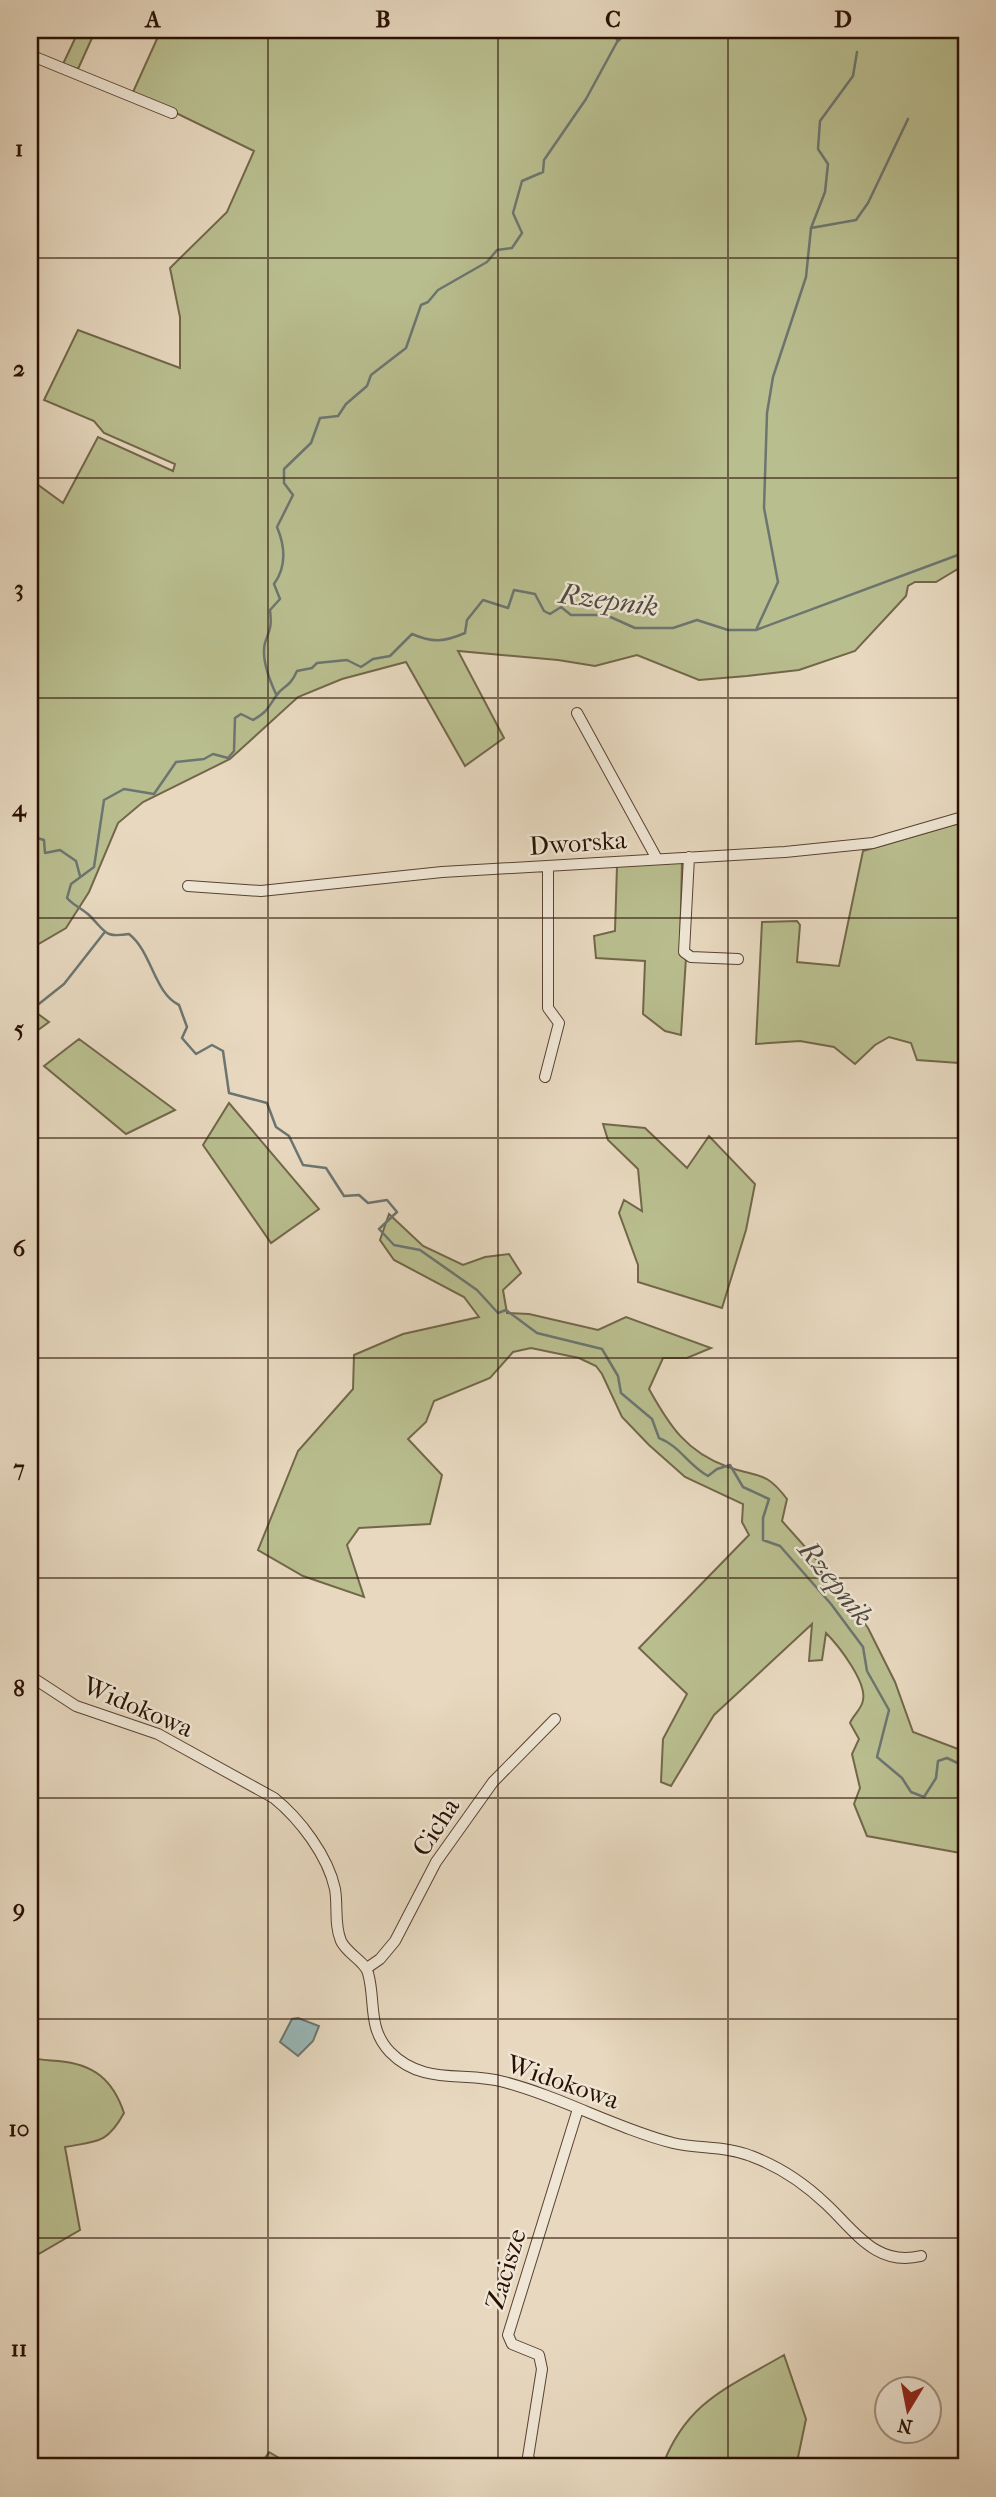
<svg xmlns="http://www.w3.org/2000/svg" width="996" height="2497" viewBox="0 0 996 2497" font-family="'IM FELL French Canon',serif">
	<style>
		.green { fill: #b9be8f; stroke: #726749; stroke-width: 2 }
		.water { fill: #98b8b8; stroke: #6c7570; stroke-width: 2 }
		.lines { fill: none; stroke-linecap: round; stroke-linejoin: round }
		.stream { stroke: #6c7570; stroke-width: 2.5 }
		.minor-casing { stroke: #594232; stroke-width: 12 }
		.minor { stroke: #efe6d5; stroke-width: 10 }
		.grid { fill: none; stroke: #2a1003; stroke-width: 2; stroke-opacity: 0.55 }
		.labels { text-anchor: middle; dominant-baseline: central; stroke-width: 5; stroke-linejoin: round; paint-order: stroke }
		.street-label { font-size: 26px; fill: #2a1003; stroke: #efe6d5 }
		.water-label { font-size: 28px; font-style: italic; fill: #504b42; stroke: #efe6d5 }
		.neatline { fill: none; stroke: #2a1003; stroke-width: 2.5 }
		.grid-label { font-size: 23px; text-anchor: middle; font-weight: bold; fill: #2a1003 }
	</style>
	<rect width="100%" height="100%" fill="#e7d8bf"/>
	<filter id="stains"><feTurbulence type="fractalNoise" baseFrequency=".00286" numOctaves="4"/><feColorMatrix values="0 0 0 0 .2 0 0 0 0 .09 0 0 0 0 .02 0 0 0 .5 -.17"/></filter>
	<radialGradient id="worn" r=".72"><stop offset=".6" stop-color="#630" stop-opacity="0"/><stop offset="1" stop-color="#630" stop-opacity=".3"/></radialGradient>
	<path class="green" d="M79 30H91L92 38 78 69 63 64Z
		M161 30H966V564L936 582H915L908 586 906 596 855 651 799 670 747 676 699 680 637 655 595 666 558 660 458 651 504 738 465 766 406 662 342 679 298 697 230 759 143 802 118 823 89 892 66 928 30 949V479L63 503 98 437 173 471 175 464 104 433 94 421 44 400 78 330 180 368V317L170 268 227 212 254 151 133 92Z
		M966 821V1060L959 1063 917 1060 911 1043 889 1037 875 1045 855 1064 834 1047 800 1041 756 1044 762 922 797 921 800 925 797 962 839 966 863 851Z
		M682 861 680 952 686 958 681 1035 665 1031 643 1014 645 961 596 958 594 936 615 931 617 866Z
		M30 1008 49 1022 30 1036Z
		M79 1039 175 1110 126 1134 44 1066Z
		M229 1103 319 1209 271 1243 203 1145Z
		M603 1124 645 1128 687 1168 709 1136 755 1184 746 1230 722 1308 638 1282V1265L619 1213 624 1200 642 1211 638 1169 608 1140Z
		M389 1214 423 1246 463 1265 485 1257 509 1254 521 1273 503 1290 507 1313 529 1314 598 1330 626 1317 711 1348 687 1358H663L649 1389C669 1425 686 1452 728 1467 759 1478 765 1470 787 1499L782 1521 823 1567 868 1628 895 1682 913 1732 966 1752V1854L867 1836 854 1804 860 1788 852 1754 859 1739 850 1723C853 1715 862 1709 863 1700 867 1682 838 1645 826 1633L822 1660 809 1661 812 1624 714 1715 671 1786 661 1782 663 1739 687 1694 639 1648 749 1535 742 1522 743 1504 685 1477 649 1445 622 1417 602 1374 596 1366 579 1358 531 1348 513 1352 490 1378 434 1401 426 1422 408 1439 442 1475 430 1524 359 1528 347 1545 364 1597 303 1576 258 1550 298 1451 353 1389 354 1355 403 1334 479 1317 464 1297 394 1260 380 1240Z
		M30 2056C39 2061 47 2060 58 2061 94 2064 113 2080 124 2113 107 2144 97 2141 65 2147L80 2230 30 2259Z
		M784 2355 806 2419 796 2467H662C686 2402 727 2388 784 2355Z
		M269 2452 291 2465 290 2467H259Z"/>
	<path class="water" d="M298 2018 319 2026 313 2041 298 2056 280 2042 292 2019Z"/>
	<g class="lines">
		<path class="stream" d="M614 30 617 40
			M811 228 856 220 868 203 908 119
			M966 552 756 630H728L697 620 673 628H635L606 615H571L561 607 550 614 544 611 535 594 514 590 508 608 483 600 467 620 465 633C444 642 433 643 412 634L390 656 373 659 361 667 347 660 317 663 312 668 297 671C289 689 283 685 276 696 268 708 267 712 253 720L241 714 235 718 234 751 228 758 213 754 204 759 176 762 154 794 124 789 104 800 94 867 71 884 67 898C74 906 83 909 90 916 106 932 104 938 129 934 152 952 154 993 179 1005L187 1027 182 1038 196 1054 212 1045 223 1051 229 1093 267 1103 276 1127 289 1136 303 1165 326 1168 344 1196 359 1195 368 1203 387 1200 397 1212 379 1229 394 1245 420 1250 477 1290 498 1313 506 1310 537 1333 602 1349 618 1376 621 1393 652 1419 659 1438C680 1446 688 1465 708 1476L717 1469 730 1465 743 1487 769 1499 763 1518V1540L780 1546 831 1604 863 1647 867 1671 889 1710 877 1757 902 1778 911 1792 924 1797 936 1778 938 1761 947 1758 966 1767
			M756 630 778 582 764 508 767 413 773 377 806 277 811 228 825 192 828 164 818 149 820 121 853 76 857 52
			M276 694C270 681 261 658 265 643 270 628 272 627 270 610L280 599 274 584C287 566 285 546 277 527L293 495 284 483V469L311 443 320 418 338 416 346 404 367 386 371 375 406 348 421 305 428 302 438 290 487 262 497 250 512 248 522 233 513 213 522 181 543 172 544 160 586 99 617 42 629 30
			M30 836 44 840 45 853 60 850 76 861 80 876
			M30 1011 64 984 104 933
			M30 2457 36 2467"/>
		<defs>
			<path id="minor" d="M30 55 172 113
				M577 713 657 859
				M689 857 684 952 691 957 738 959
				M188 886 261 891 442 872 785 852 873 843 966 816
				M545 1077 559 1023 548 1008V866
				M30 1676 76 1706 158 1734 274 1798C300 1819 328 1856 335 1889 338 1906 334 1925 341 1941 347 1954 365 1961 368 1973 376 2001 367 2028 390 2052 423 2086 464 2071 504 2082 562 2097 615 2128 673 2143 699 2149 726 2146 751 2156 778 2166 805 2184 826 2204 855 2231 876 2267 921 2256
				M367 1968 380 1959 395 1941 436 1862 493 1782 555 1719
				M534 2467 528 2457 542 2369 539 2355 512 2344 508 2335 578 2109"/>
		</defs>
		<use href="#minor" class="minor-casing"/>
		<use href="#minor" class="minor"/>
	</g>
	<path class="grid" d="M268 30V2467M498 30V2467M728 30V2467M30 258H966M30 478H966M30 698H966M30 918H966M30 1138H966M30 1358H966M30 1578H966M30 1798H966M30 2019H966M30 2238H966"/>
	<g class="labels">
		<g class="street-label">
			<text transform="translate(578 843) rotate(-4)">Dworska</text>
			<text transform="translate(138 1707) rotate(23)">Widokowa</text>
			<text transform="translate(436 1827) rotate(-57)">Cicha</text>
			<text transform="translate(563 2082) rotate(19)">Widokowa</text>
			<text transform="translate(506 2269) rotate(-73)">Zacisze</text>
		</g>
		<g class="water-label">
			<text transform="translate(609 600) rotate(8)">Rzepnik</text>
			<text transform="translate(836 1583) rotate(51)">Rzepnik</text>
		</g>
	</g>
	<rect width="996" height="2497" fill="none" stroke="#e7d8bf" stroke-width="77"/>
	<g transform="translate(908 2410) rotate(190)"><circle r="33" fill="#efe6d5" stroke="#a09081" stroke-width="2"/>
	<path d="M0-5L12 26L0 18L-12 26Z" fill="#8f2418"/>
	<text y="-10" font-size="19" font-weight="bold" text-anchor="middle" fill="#2a1003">N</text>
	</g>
	<rect x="38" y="38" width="920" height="2420" class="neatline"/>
	<g class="grid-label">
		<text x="153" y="27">A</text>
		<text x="383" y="27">B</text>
		<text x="613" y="27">C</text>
		<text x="843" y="27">D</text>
		<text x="19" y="156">1</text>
		<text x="19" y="376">2</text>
		<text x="19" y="596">3</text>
		<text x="19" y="816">4</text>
		<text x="19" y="1036">5</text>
		<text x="19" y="1256">6</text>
		<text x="19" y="1476">7</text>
		<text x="19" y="1696">8</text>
		<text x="19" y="1916">9</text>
		<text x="19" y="2136">10</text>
		<text x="19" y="2356">11</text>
	</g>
	<rect width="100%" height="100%" filter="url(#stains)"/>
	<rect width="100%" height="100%" fill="url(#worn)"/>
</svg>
